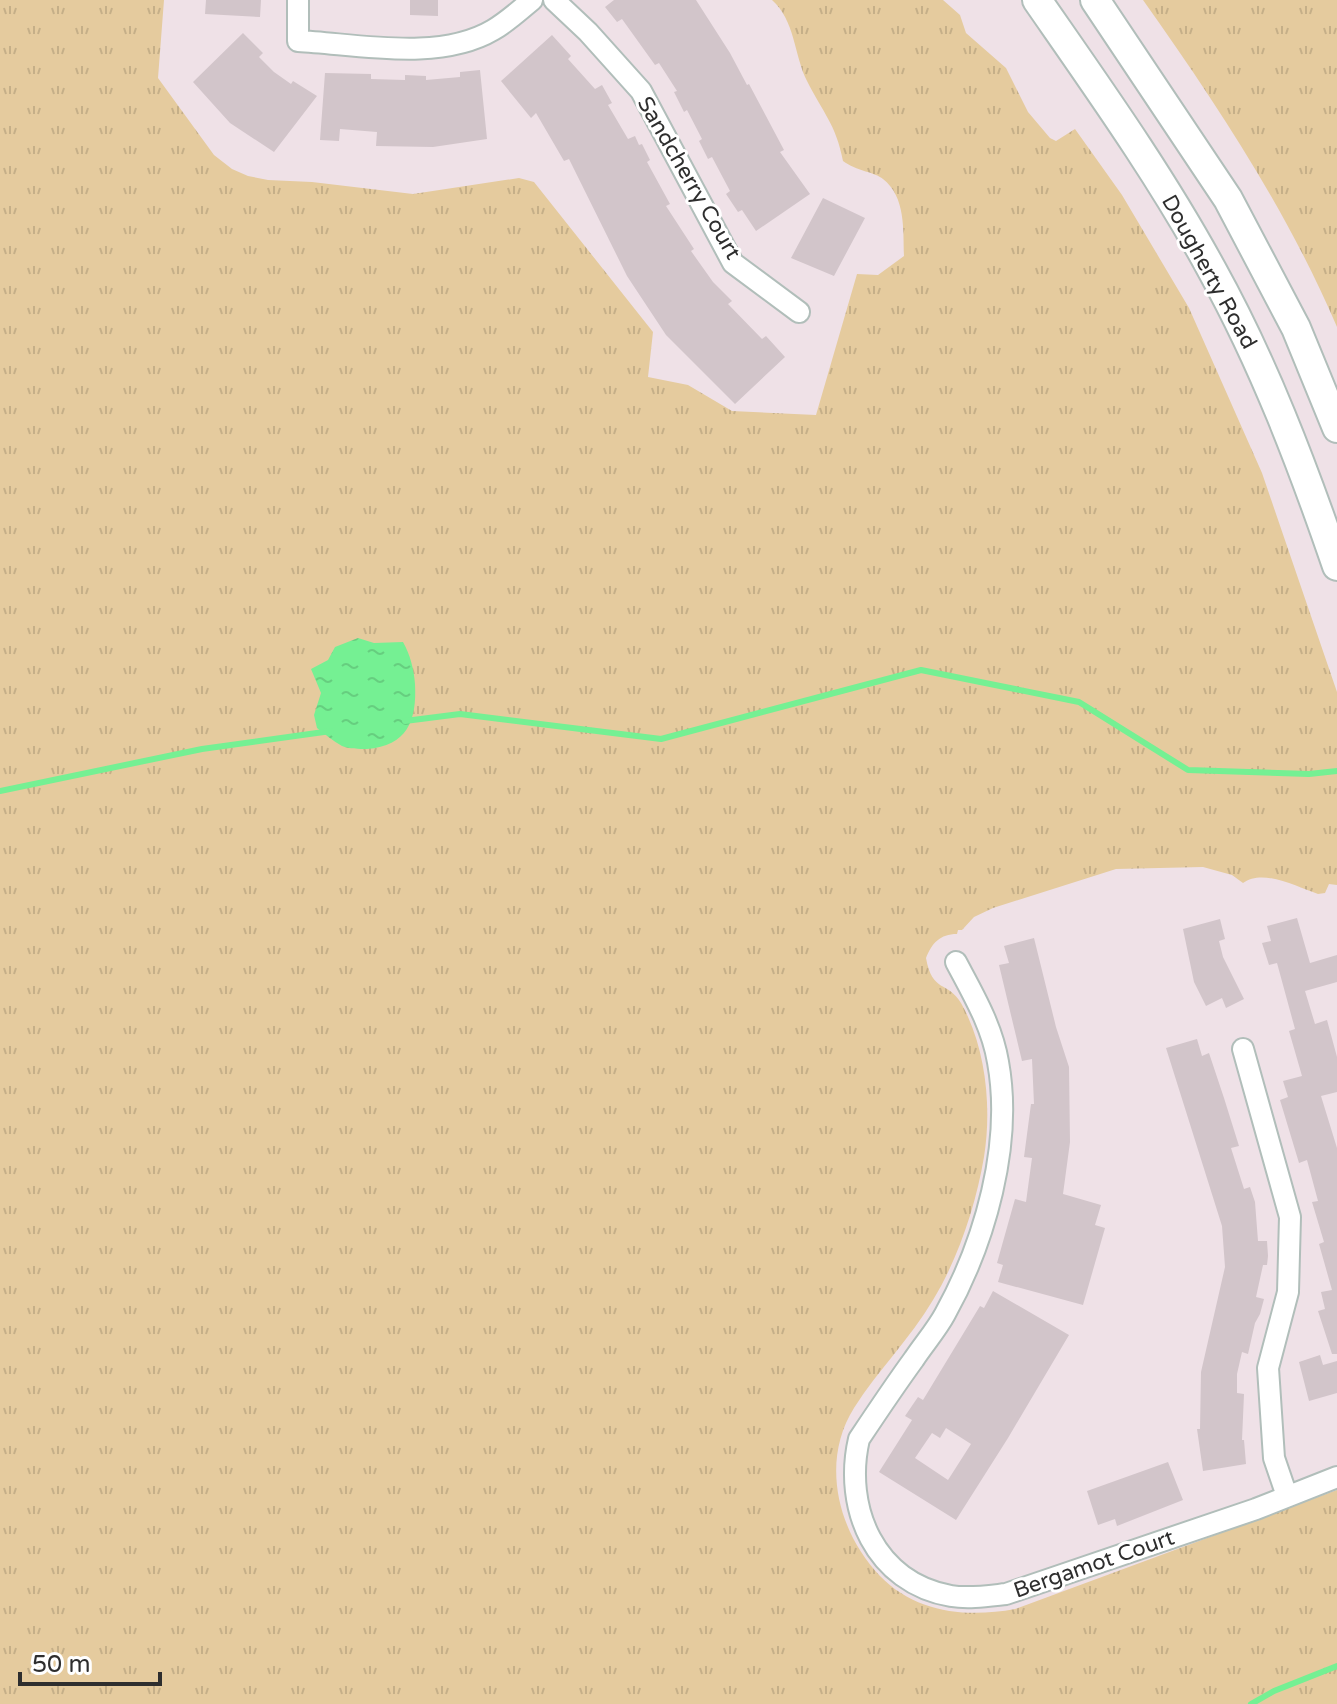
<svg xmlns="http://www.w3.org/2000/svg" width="1337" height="1704" viewBox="0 0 1337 1704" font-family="'Varela Round',sans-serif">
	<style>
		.grass { fill: url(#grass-tufts) }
		.water { fill: url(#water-ripples) }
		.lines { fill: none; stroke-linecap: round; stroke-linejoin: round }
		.stream { stroke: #75f093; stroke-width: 6 }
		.building { fill: #d2c5ca; fill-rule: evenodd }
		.minor-casing { stroke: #b1beba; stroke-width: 24 }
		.secondary-casing { stroke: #b1beba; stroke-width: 32 }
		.minor { stroke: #fff; stroke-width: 20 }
		.secondary { stroke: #fff; stroke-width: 28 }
		.labels { text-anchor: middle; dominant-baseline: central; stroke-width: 6; stroke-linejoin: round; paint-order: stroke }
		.street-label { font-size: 22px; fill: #2e2e2e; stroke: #fff }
	</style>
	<defs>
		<pattern id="grass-tufts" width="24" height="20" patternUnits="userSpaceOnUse" patternTransform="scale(2)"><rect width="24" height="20" fill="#e5cb9e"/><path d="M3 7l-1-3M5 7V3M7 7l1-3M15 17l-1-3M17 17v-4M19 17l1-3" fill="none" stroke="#c5af88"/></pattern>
		<pattern id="water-ripples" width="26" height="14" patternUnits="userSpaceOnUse" patternTransform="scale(2)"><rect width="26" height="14" fill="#75f093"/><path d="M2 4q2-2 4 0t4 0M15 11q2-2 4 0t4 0" fill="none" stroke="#66ce7f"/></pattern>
	</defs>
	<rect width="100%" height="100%" fill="#efe1e7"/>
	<path class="grass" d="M0 0H164L158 78 214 155 232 169 248 176 268 180 312 182 413 194 519 178 534 182 653 332 648 377 688 385 732 411 816 415 857 274 878 275 904 256C903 230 906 197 883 179 875 172 856 171 843 161 836 124 823 113 807 81 794 55 795 20 772 0H943L960 15 966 33 1006 68 1028 112 1050 138 1056 141 1075 129 1122 195 1189 308 1262 473 1337 692V885L1329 884 1325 893 1318 894C1297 887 1263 868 1243 883L1232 875 1203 867 1116 869 993 908 974 917 962 930H958L957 934C940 934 932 943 926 958 932 993 948 981 961 1003 986 1047 992 1108 984 1157 976 1205 958 1259 933 1300 910 1339 878 1370 854 1408 820 1462 838 1532 880 1576 916 1613 967 1618 1015 1609L1337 1490V1704H0Z
		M1143 0H1337V327C1287 210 1216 103 1143 0Z"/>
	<path class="water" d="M358 638 374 643 403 642C410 654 414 670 415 684 417 721 407 746 367 749 359 749 349 749 342 746 333 741 325 734 317 728L314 715 321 693 311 669 328 660 335 647Z"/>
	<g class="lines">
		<path class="stream" d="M405 721 460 714 661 739 921 670 1079 702 1188 770 1309 774 1337 771
			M0 791 202 749 331 731
			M1251 1704 1274 1691 1337 1666"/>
	</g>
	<path class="building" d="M206 0H261L260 17 205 14Z
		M410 0H438V16L410 15Z
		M614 0H696L730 53 747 85 749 84 784 150 780 152 810 194 756 231 742 210 738 212 726 194 730 191 712 157 708 159 699 141 702 139 687 110 684 112 674 92 677 91 659 63 655 65 622 19 617 22 605 7Z
		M243 33 263 53 259 57 274 72 291 84 293 81 317 96 274 152 230 123 193 82Z
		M552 35 571 56 568 59 595 89 602 85 612 103 608 105 628 139 635 136 639 145 642 144 650 160 647 162 670 204 666 206 694 249 691 251 713 282 732 301 728 304 762 339 766 336 785 357 735 404 666 335 627 276 569 159 564 161 536 113 531 118 501 81Z
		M480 70 487 139 433 147 376 146 377 132 340 129 339 141 320 140 325 73 371 74V79L405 80V75L426 76V80L460 77V72Z
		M823 198 865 218 834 276 791 258Z
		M1297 918 1310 963 1337 955V982L1305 991 1315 1024 1327 1020 1337 1057V1092L1321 1096 1337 1148V1354H1332L1318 1311 1325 1309 1321 1292 1332 1290 1319 1244 1324 1242 1312 1202 1318 1201 1307 1160 1299 1163 1280 1100 1288 1097 1283 1081 1302 1076 1289 1031 1295 1029 1277 963 1269 965 1262 943 1271 941 1267 926Z
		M1220 919 1225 939 1219 941 1223 957 1244 999 1226 1008 1222 998 1206 1006 1194 982 1183 929Z
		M1034 938 1056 1027 1069 1067 1070 1142 1063 1194 1101 1205 1095 1225 1105 1228 1083 1305 998 1282 1003 1265 997 1263 1015 1199 1026 1202 1032 1158 1024 1157 1031 1104H1034L1032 1059 1022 1061 999 965 1009 963 1004 946Z
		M1197 1039 1202 1056 1209 1053 1224 1098 1239 1146 1231 1148 1244 1189 1250 1187 1255 1202 1258 1241H1267L1268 1256 1267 1265H1263L1256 1297 1264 1299 1260 1314 1255 1323 1248 1354 1242 1352 1237 1374V1393L1244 1394 1242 1440H1244L1246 1464 1203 1471 1197 1429H1200L1201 1372 1225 1267 1222 1226 1166 1048Z
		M993 1291 1069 1335 1008 1438 956 1520 879 1472 912 1420 905 1416 918 1397 923 1400 980 1306 984 1308ZM946 1428 971 1444 948 1480 915 1458 932 1433 940 1438Z
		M1320 1355 1323 1365 1337 1361V1393L1309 1401 1299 1362Z
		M1168 1462 1183 1500 1117 1526 1115 1519 1098 1525 1087 1491Z"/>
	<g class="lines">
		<defs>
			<path id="minor" d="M298 0V41C357 44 439 62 493 30 507 22 520 10 532 0
				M554 0 588 32 641 91 733 263 799 312
				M956 962C973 994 992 1026 998 1062 1013 1144 985 1242 945 1314 937 1329 924 1344 914 1359 895 1385 877 1412 859 1439 843 1508 875 1583 951 1596 969 1599 988 1596 1006 1594L1256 1509 1337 1477
				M1243 1049 1290 1217 1288 1292 1268 1368 1274 1458 1287 1496"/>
			<path id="secondary" d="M1037 0C1098 88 1161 176 1212 270 1264 364 1302 464 1337 566
				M1095 0 1228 199 1296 328 1337 428"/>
		</defs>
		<use href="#minor" class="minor-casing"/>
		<use href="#secondary" class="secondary-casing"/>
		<use href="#minor" class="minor"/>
		<use href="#secondary" class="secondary"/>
	</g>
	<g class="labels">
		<g class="street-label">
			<text transform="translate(689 178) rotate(60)">Sandcherry Court</text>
			<text transform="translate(1209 272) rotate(61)">Dougherty Road</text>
			<text transform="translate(1094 1564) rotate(-19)">Bergamot Court</text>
		</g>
	</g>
	<path d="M20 1672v12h140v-12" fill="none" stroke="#2e2e2e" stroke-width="4"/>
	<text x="32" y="1672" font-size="24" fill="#2e2e2e" stroke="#ffffff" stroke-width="6" paint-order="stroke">50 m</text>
</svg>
